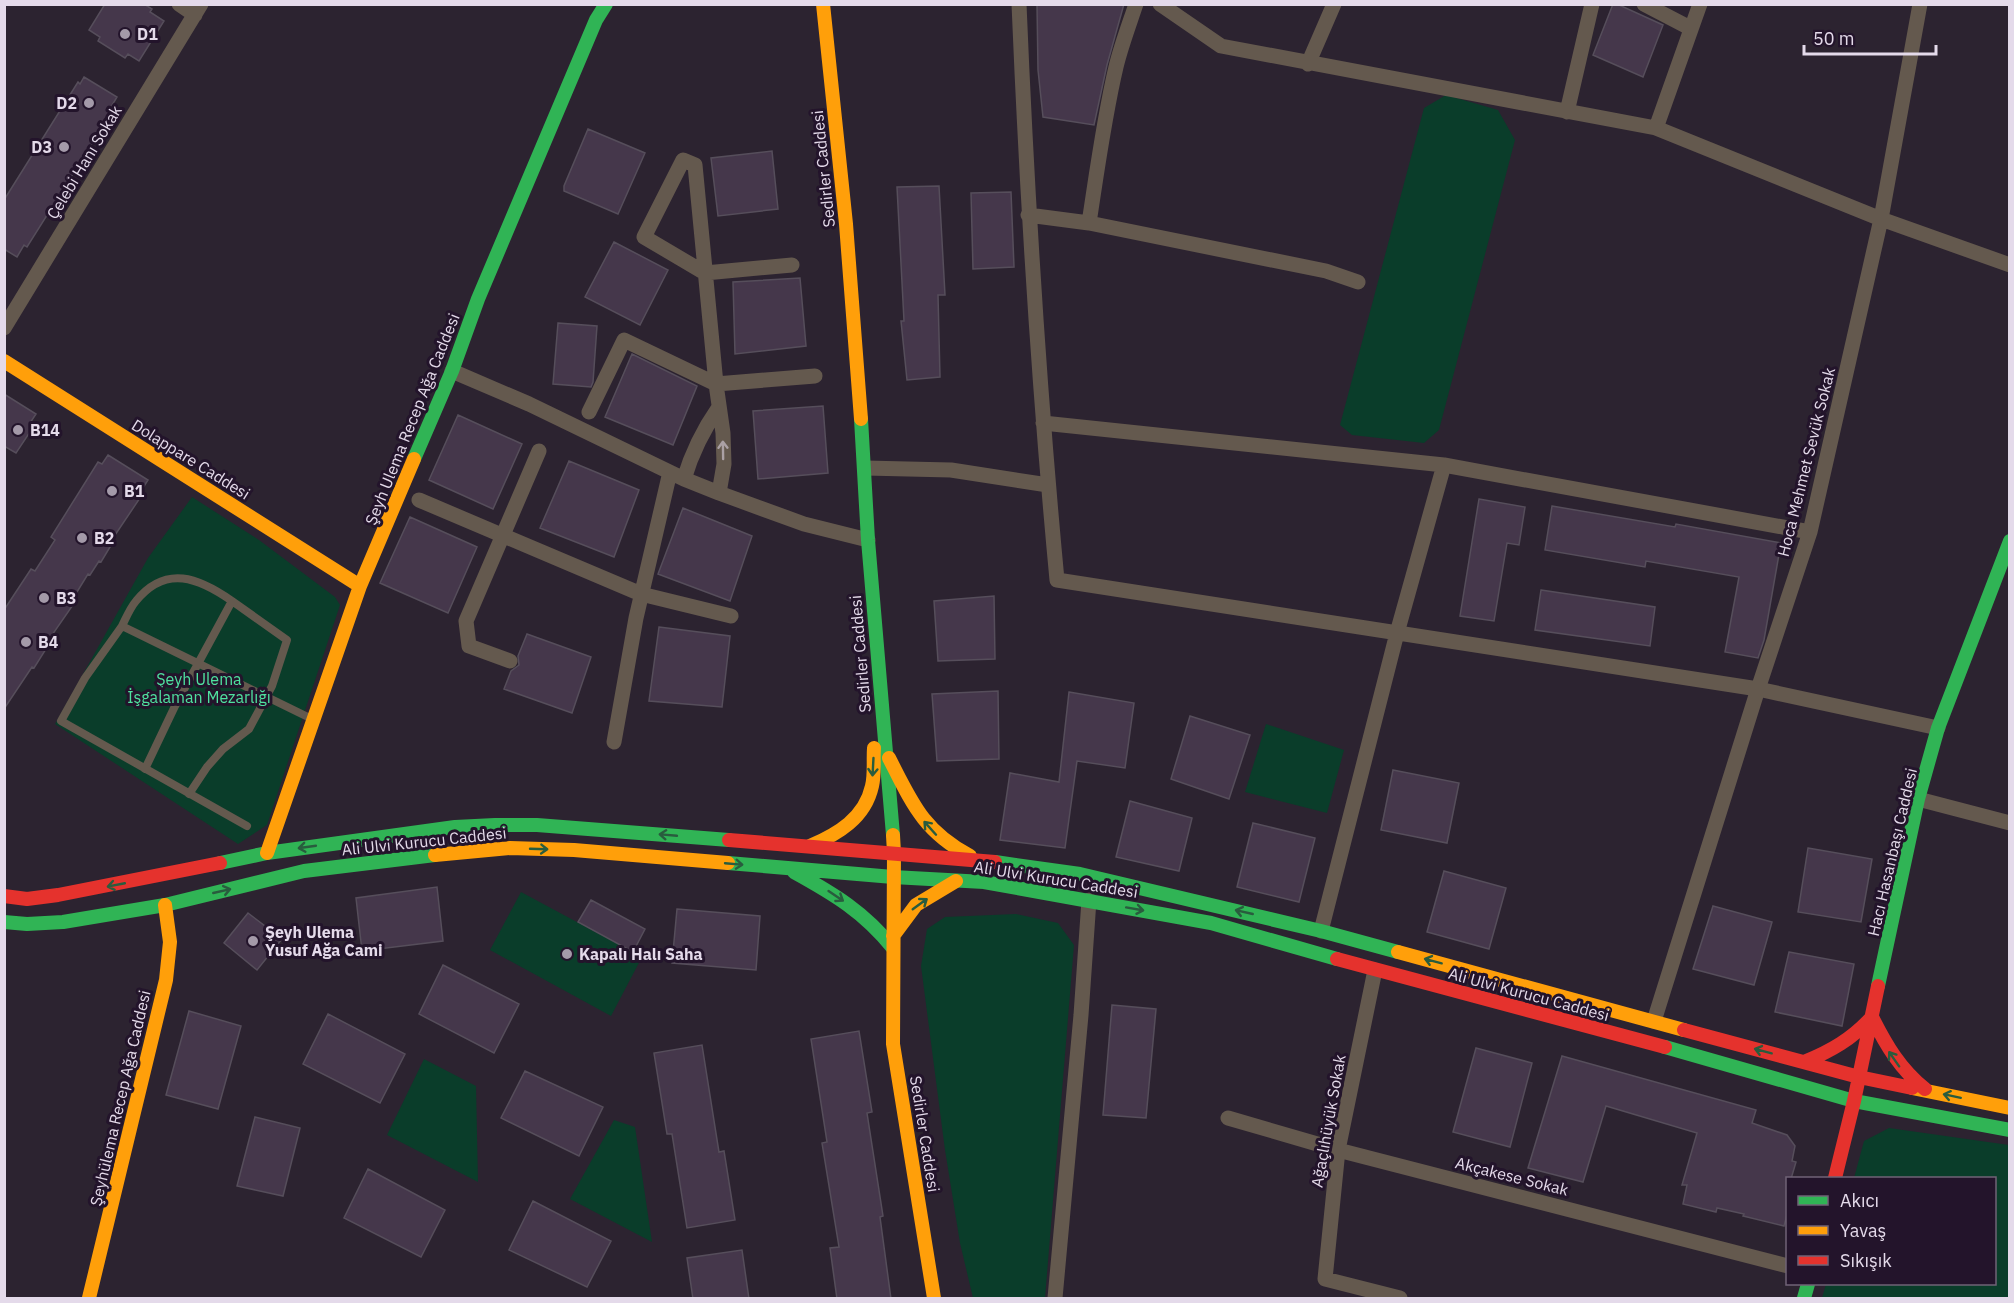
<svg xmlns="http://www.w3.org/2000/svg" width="2014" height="1303" viewBox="0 0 2014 1303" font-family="'IBM Plex Sans',sans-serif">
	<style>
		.green { fill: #0a3d2a }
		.building { fill: #45374b; stroke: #564e5b; stroke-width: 1.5 }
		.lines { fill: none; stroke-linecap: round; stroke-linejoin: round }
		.lane { stroke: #64594e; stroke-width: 8 }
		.street { stroke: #64594e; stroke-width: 15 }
		.fast { stroke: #30b455; stroke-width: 14 }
		.slow { stroke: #ff9f0a; stroke-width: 14 }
		.jam { stroke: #e5322d; stroke-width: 14 }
		.oneway { stroke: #aaa0a4 }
		.oneway2 { stroke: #295c3e }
		.poi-dot { fill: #a49aa9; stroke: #23142b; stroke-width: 2 }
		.labels { text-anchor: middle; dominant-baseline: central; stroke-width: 6; stroke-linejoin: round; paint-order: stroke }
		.poi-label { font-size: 16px; font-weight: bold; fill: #e4daea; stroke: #23142b; text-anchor: start }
		.street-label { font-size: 16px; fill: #e4daea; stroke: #23142b }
		.park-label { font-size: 16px; fill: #4fe19f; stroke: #23142b }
	</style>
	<rect width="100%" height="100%" fill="#2c2330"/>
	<path class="green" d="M1446 95 1498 110 1515 140 1439 430 1424 443 1352 435 1340 425 1424 108Z
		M192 497 259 540 335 597 340 605 267 825 238 844 55 724 148 558Z
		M1266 724 1344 750 1327 813 1245 792Z
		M521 892 642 957 611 1016 490 950Z
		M1016 914 1058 923 1074 945 1045 1298H973L960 1243 945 1150 921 966 927 929 945 917Z
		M424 1059 476 1086 478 1182 387 1135Z
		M614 1120 635 1127 652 1242 570 1199Z
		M1889 1128 2009 1145V1298H1822L1826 1284H1994V1178H1854L1864 1141Z"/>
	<path class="building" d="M105 4H144L152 9 150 12 164 21 139 61 128 54 125 58 98 41 100 37 89 30Z
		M1037 4H1124L1107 65 1094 125 1043 117 1038 70Z
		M1613 4H1617L1663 25 1643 77 1593 55Z
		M84 77 117 97 111 107 114 109 27 247 24 245 17 257 4 249V200L78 82 80 84Z
		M588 129 645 153 618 214 564 191V186Z
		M772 151 778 209 718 216 711 158Z
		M939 186 945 295H938L940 377 907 380 901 321H904L897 187Z
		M1011 192 1014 267 973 269 971 193Z
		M614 242 668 270 640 325 585 297Z
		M800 278 806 346 735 354 733 282Z
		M558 323 597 326 593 382 591 387 553 384Z
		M632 354 697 386 673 445 605 417Z
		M4 394 36 414 30 423 34 426 16 453 4 446Z
		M823 406 828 473 758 479 753 411Z
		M458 415 522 444 493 509 429 480Z
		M108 455 148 480 139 494 142 495 111 541 113 542 101 562 99 561 90 575 88 574 72 600 75 602 43 648 46 649 34 668 32 667 4 709V610L31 569 35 571 55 540 51 537 98 462 102 464Z
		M569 461 639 490 614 557 540 528Z
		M1479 499 1525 507 1519 545 1507 543 1494 621 1460 616Z
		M1552 506 1675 527 1676 524 1781 543 1764 640 1758 658 1725 652 1739 577 1646 561 1645 567 1545 550Z
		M683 508 752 536 730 601 658 574Z
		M410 517 477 547 448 613 380 583Z
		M1541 590 1655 607 1650 646 1535 630Z
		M994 596 995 659 938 661 934 601Z
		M659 627 730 636 722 707 649 701Z
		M527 634 591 657 572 713 504 689 511 671 519 665 518 656Z
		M998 691 999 759 937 761 932 694Z
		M1069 692 1134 703 1125 768 1077 761 1065 848 1000 840 1010 773 1059 782Z
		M1190 716 1250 735 1229 799 1171 779Z
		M1393 770 1459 783 1447 843 1381 830Z
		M1130 801 1192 818 1179 871 1116 857Z
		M1253 823 1315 838 1299 902 1237 887Z
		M1808 848 1872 859 1861 922 1798 912Z
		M1444 871 1506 888 1489 949 1427 932Z
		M437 887 443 941 362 951 356 898Z
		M591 900 645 929 633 952 578 922Z
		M1713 906 1772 922 1754 985 1693 969Z
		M677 909 760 916 756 970 672 963Z
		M248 913 282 939 257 970 224 943Z
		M1789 952 1854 964 1842 1026 1775 1012Z
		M443 965 519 1004 494 1053 419 1014Z
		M1112 1005 1156 1009 1146 1118 1103 1115Z
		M189 1011 241 1026 218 1109 166 1095Z
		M328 1014 405 1054 380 1103 303 1064Z
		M859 1031 872 1112 867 1113 883 1216 880 1217 891 1299H837L830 1248 839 1247 822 1143 827 1142 811 1039Z
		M702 1045 719 1152 724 1151 735 1220 687 1228 672 1134H667L654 1053Z
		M1476 1048 1532 1063 1510 1147 1453 1132Z
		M1562 1056 1756 1110 1752 1123 1787 1135 1795 1146 1792 1161 1796 1162 1791 1179H1788V1211L1784 1226 1743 1216 1744 1214 1717 1208 1716 1212 1683 1204 1687 1185H1682L1697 1133 1606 1106 1583 1182 1528 1168Z
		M525 1071 603 1107 579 1156 501 1118Z
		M255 1117 300 1128 283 1196 237 1186Z
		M368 1169 445 1210 421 1257 344 1218Z
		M533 1201 611 1241 587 1287 509 1250Z
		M742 1250 749 1299H693L687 1258Z"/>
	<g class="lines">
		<path class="lane" d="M122 626C126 618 130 608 136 601 166 564 199 578 232 601L175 706 145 769
			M189 794 207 767 223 749 249 729 272 686 287 640 232 601
			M247 826 61 721 85 678 122 626 312 719"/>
		<path class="street" d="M179 4 195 15
			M1019 4C1027 197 1039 389 1057 580L1758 689 1938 728
			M1160 4 1221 46 1656 128 1881 219 2010 265
			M1644 4 1690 28
			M1308 64 1334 4
			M1567 112 1592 4
			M1656 128 1700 4
			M1028 215 1089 223 1326 271 1358 282
			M1089 223C1097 171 1104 118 1116 67 1121 46 1129 25 1136 4
			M4 328 201 4
			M452 371 529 404 684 479 719 493 804 524 868 540
			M589 412 624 340 716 384 815 376
			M1043 423 1444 465 1810 532
			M865 468 951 470 1048 485
			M684 479C692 452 703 430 719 407
			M719 493 724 464 723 433 716 384 695 165 683 160 644 237 705 273 792 265
			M419 500 641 594 731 616
			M510 661 469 646 466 621 539 451
			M614 742 636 618 670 472
			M1918 799 2010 823
			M1321 931 1397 633 1444 465
			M1375 970 1338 1150 1325 1279 1400 1298
			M1654 1021 1758 689 1810 532 1881 219 1920 4
			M1228 1118 1338 1150 1788 1266
			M1055 1298 1081 1015 1089 900"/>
		<path class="fast" d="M861 419 868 540 893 835
			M414 459 452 371 478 299 596 20 606 4
			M995 862 1080 874 1321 931 1398 952
			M220 863 267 853 455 827 495 825H537L729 840
			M728 863 893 877 984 882 1211 923 1337 959
			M794 872C834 894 864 912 893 948
			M4 922 27 924 63 922 165 905 304 871 435 855
			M1878 986 1918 799 1938 728 2010 541
			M1665 1047 1854 1101 2010 1130
			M1804 1298 1808 1284"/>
		<path class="slow" d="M823 4 846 224 861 419
			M4 361 360 586
			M889 758C912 803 923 831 970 856
			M893 835 894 853 893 1044 934 1298
			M810 846C838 834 865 818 872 786 875 774 873 760 874 748
			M267 853 360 586 414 459
			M435 855 510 848 574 850 728 863
			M893 936 916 905 956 881
			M1398 952 1684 1030
			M1912 1088 2010 1108
			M89 1298 166 980 170 942 165 905"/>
		<path class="jam" d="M729 840 995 862
			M4 896 27 899 58 895 220 863
			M1337 959 1665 1047
			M1684 1030 1859 1077 1912 1088
			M1804 1062C1831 1051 1852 1039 1872 1017 1886 1045 1900 1069 1925 1089
			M1835 1178 1854 1101 1878 986"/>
	</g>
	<defs><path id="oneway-shaft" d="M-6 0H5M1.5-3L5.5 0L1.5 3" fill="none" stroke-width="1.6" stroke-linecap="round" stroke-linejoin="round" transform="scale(1.5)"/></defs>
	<use class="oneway" href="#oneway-shaft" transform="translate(723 450) rotate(-91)"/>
	<g class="oneway2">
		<use href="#oneway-shaft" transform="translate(873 767) rotate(93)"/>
		<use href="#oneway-shaft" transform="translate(930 828) rotate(-132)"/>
		<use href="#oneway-shaft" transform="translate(668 835) rotate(-175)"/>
		<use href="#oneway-shaft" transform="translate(307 847) rotate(172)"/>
		<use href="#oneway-shaft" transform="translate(539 849) rotate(2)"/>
		<use href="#oneway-shaft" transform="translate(734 864) rotate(5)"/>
		<use href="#oneway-shaft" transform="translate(116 885) rotate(169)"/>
		<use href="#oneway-shaft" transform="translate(222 891) rotate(-13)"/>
		<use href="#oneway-shaft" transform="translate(836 896) rotate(34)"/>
		<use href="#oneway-shaft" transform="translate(920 904) rotate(-36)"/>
		<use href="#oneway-shaft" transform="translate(1135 909) rotate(10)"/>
		<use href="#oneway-shaft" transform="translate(1244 912) rotate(-167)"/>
		<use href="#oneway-shaft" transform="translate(1433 961) rotate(-165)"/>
		<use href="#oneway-shaft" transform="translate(1763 1051) rotate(-165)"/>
		<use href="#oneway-shaft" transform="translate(1894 1059) rotate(-125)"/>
		<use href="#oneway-shaft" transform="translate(1952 1096) rotate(-168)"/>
	</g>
	<g class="poi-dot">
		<circle cx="125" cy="34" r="6"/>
		<circle cx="89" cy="103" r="6"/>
		<circle cx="64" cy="147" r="6"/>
		<circle cx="18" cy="430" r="6"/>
		<circle cx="112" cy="491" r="6"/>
		<circle cx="82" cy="538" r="6"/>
		<circle cx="44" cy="598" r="6"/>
		<circle cx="26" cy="642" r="6"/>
		<circle cx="253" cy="941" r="6"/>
		<circle cx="567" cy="954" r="6"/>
	</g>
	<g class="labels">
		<g class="poi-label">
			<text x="137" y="34">D1</text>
			<text x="77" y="103" text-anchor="end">D2</text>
			<text x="52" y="147" text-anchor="end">D3</text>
			<text x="30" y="430">B14</text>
			<text x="124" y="491">B1</text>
			<text x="94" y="538">B2</text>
			<text x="56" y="598">B3</text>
			<text x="38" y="642">B4</text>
			<text x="265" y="932">Şeyh Ulema<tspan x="265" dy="18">Yusuf Ağa Cami</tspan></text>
			<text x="579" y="954">Kapalı Halı Saha</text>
		</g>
		<g class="street-label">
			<text transform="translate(84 162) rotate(-59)">Çelebi Hanı Sokak</text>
			<text transform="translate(823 169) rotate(-96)">Sedirler Caddesi</text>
			<text transform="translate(412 419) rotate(-68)">Şeyh Ulema Recep Ağa Caddesi</text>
			<text transform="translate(191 459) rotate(32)">Dolappare Caddesi</text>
			<text transform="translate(1806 462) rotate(-76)">Hoca Mehmet Sevük Sokak</text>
			<text transform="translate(860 654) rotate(-95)">Sedirler Caddesi</text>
			<text transform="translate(424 841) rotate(-6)">Ali Ulvi Kurucu Caddesi</text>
			<text transform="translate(1892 852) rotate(-77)">Hacı Hasanbaşı Caddesi</text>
			<text transform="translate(1056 879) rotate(9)">Ali Ulvi Kurucu Caddesi</text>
			<text transform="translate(1529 994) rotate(15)">Ali Ulvi Kurucu Caddesi</text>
			<text transform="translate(120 1098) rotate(-77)">Şeyhülema Recep Ağa Caddesi</text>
			<text transform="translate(1328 1121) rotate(-80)">Ağaçlıhüyük Sokak</text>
			<text transform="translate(925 1134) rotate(81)">Sedirler Caddesi</text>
			<text transform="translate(1512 1176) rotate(14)">Akçakese Sokak</text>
		</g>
		<g class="park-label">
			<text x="199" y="679">Şeyh Ulema<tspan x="199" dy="18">İşgalaman Mezarlığı</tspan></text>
		</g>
	</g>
	<rect width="2014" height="1303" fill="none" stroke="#e4daea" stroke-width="12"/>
	<rect x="1786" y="1177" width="210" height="108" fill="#23142b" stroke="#706377" stroke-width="1.5"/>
	<rect x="1798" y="1196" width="30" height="9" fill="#30b455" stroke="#706377" stroke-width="1.5"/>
	<text x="1840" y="1207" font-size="18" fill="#e4daea">Akıcı</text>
	<rect x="1798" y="1226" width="30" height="9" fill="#ff9f0a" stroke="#706377" stroke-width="1.5"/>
	<text x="1840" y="1237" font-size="18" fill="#e4daea">Yavaş</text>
	<rect x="1798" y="1256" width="30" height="9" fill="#e5322d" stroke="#706377" stroke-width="1.5"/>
	<text x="1840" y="1267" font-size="18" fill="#e4daea">Sıkışık</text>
	<path d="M1804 45v9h132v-9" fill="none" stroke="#e4daea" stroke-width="3"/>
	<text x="1813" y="45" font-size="18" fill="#e4daea" stroke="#23142b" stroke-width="4.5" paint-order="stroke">50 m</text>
</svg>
